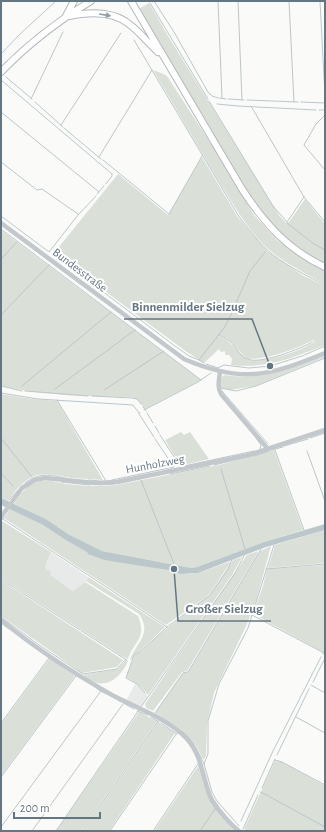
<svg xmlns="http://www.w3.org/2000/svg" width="326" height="832" viewBox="0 0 326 832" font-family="'Alegreya Sans',sans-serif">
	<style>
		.built { fill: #e8e9e9 }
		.green { fill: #dadfd7; fill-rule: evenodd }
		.water { fill: #bbc7cb }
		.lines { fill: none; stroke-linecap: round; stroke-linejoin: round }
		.stream { stroke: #bbc7cb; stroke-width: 1 }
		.highway-casing { stroke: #b4b9bd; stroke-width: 8 }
		.minor { stroke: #c3c8cc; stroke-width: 4.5 }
		.highway { stroke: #fff; stroke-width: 6 }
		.oneway { fill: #939fa8 }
		.labels { text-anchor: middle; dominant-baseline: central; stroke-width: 4; stroke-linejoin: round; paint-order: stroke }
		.street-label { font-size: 12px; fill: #657683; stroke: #fff }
		.leader { fill: none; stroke: #657683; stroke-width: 1.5 }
		.callout-dot { fill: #657683; stroke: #fff; stroke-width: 1.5 }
		.callout-label { font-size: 13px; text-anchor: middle; font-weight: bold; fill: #657683; stroke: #fff; stroke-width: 4; stroke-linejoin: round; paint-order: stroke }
	</style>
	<rect width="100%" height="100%" fill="#fafaf8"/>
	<path class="built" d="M51 552 88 577 85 582 73 591 50 575 45 566Z
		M135 684 143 690 148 697 140 707 128 702 127 699Z"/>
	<path class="green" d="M149 3 168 36 279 215 286 223 289 222 305 199 325 224V264C292 246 269 224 247 193L139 9Z
		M153 70 166 75 169 79 220 158 254 215 277 240 306 261 325 271V284C306 274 285 263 268 249 248 231 232 202 218 180 196 143 175 107 153 70Z
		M202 157 237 216 267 251 302 275 325 286V345C292 358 267 369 231 365L232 359 229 355H225V351L221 352 219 349 204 363 184 350 54 253 118 174 168 215ZM220 335 227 338 247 359C270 359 292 350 312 341L313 340 315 342C297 352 267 363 247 360L226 339 219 336Z
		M1 230 201 380 145 409 137 399 132 397C89 396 44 396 1 386Z
		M325 355V357L255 386 230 390 219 387 222 377 224 375C265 381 288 369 325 355Z
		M1 394 32 399 57 401 103 480C93 479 83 479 72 478 60 477 44 471 32 477 22 482 14 492 8 501L1 498Z
		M181 432 184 435 190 432 209 459 184 465 181 464 178 462 165 440Z
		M274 450 303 530 264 542 197 567 191 568 102 551 68 534 46 519 14 504C19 496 24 488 33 484 44 478 55 482 66 484 83 486 100 487 116 485L219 465Z
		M10 509 43 525 64 539 104 560 130 563 188 574 198 573 229 562 230 563 211 592 206 597 166 625 4 518Z
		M2 521 51 552 45 566 47 570 51 571 50 575 73 591 85 582 138 616C147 639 135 639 128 659L125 658 1 578Z
		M325 530V563L268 568 275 545Z
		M271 546 256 601 246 626 214 693 207 724 206 756 203 760C195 736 175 726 155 713L184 672 187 673 189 671 260 551Z
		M258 551 257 554 187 671 182 672 153 711 146 708 145 704 247 555Z
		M242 557 232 575 148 695C142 687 135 682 126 677L135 655 141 652 157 636 210 595 233 560Z
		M325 565V648L323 652 253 614 263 586 267 569Z
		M88 577 165 627 140 651 134 655 131 660H130C136 642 153 634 139 614L86 581Z
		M1 580 123 660 117 667 82 673 1 616Z
		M50 658 75 676 1 776V724Z
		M126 660 128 661C123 673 112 686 97 683 92 682 87 678 83 675L118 669Z
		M139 712 157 721 82 831H56Z
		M158 722 175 733 109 831H84Z
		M275 761 282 762 325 786V831H247L244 829Z
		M199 765 211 804 235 831H154Z"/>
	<path class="water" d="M1 498 46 519 68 534 102 551 191 568 197 567 264 542 325 524V530L266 547 198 573 180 574 174 571 104 560 91 555H89L87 552 64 539 43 525 1 505Z"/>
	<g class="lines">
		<path class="stream" d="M154 1 174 32 208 92 212 96 218 98
			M218 1 222 98
			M238 1 242 100
			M289 1 294 102
			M320 1 325 96
			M150 3 208 99
			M134 40 238 215C247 227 256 239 266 249 283 264 305 275 325 285
			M1 54 19 35 56 1
			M6 77 32 99
			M1 80 112 174V176L106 184
			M219 98 226 99
			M31 99 63 32
			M228 99 244 100
			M247 100 298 102
			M209 101 273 206 287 222 304 197
			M35 102 63 127
			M301 102 325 103
			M217 104 238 106 316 110
			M251 106 304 197 325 222
			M319 110H325
			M1 112 99 192
			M325 115 316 124 304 145 325 170
			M61 125 121 33
			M64 128 101 159
			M99 157 152 70
			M103 160 169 214 202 156
			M1 162 37 190 42 189 78 214
			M97 194 104 186
			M1 216 49 252 78 215 96 196
			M287 223 314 244 325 250
			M1 229 201 380
			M53 254 175 346 189 356 199 360
			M1 259 17 242
			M1 315 49 265
			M219 335C222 337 225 337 227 339 235 344 239 356 247 359 261 365 301 348 313 342
			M204 363 199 360 224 328 230 317 250 271 265 252
			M206 364 218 368
			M218 368 224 365 249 368 270 366 302 356 325 346
			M1 386 22 391
			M22 386 111 312
			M221 388 236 391 256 386 325 358
			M55 389 135 330
			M104 390 164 351
			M25 391 88 396
			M222 391 268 444
			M1 393 38 399 133 405 139 413H140
			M92 396 132 398 137 399 141 404
			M57 400 106 481
			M143 407 146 411
			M144 410 198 382 211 373
			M147 413 153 423
			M139 414 154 437
			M155 426 159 433
			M160 435 178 463 184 466 254 451
			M1 438 32 477
			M256 438 261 445 260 449
			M310 438 325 433
			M284 446 308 439
			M271 450 283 447
			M275 450 304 530
			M307 451 325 501
			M254 456 269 451
			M214 465 243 458
			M221 469 245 549
			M1 473 13 486
			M170 474 210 466
			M89 480 99 481
			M112 480 174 467 155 439
			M141 480 174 564
			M61 482 90 485
			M25 483C39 472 49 475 65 478
			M99 485 114 484
			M9 500 20 488
			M1 511 2 510
			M3 519 167 627
			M1 521 4 517
			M266 569 325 564
			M1 579 125 659 127 660
			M252 615 324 653
			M1 617 39 645 83 674 117 669 125 660
			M1 623 9 629
			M323 654 324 651
			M313 682 324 660
			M311 685 325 693
			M97 689 106 694
			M145 693 137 684 126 678 134 655 140 652 167 627 210 595 228 569 232 559
			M118 700 121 702
			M123 703 134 709
			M141 707 235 573 245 554
			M137 711 148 715
			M155 713 183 673 188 672 261 549
			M151 717 159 722
			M296 717 325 733
			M1 723 49 658
			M161 723 177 734
			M183 732C194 741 198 751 204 764
			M277 755 309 689
			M275 760 282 762 325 785
			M1 777 76 676
			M262 788 275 759
			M260 792 269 796
			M270 797 325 827
			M210 801 216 810
			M241 821 273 751 321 657
			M239 826 217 801 212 792 204 764 208 754V721L219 684 248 628 274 545
			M1 827 101 691
			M243 829 258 795
			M1 830 3 831
			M32 831 123 704
			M56 831 139 710
			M83 831 158 721
			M110 831 177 733
			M153 831 198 764
			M200 831 215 809"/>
		<defs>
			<path id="highway" d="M131 1 242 189C264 223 288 250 325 267
				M66 16 74 1
				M69 16C89 12 113 11 129 24 140 32 148 43 158 52
				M1 72C28 44 58 21 91 1"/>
		</defs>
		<use href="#highway" class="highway-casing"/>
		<path class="minor" d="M1 223 184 359C242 384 269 376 325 353
			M220 372C219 380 217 387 221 394L267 448
			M1 517 22 488 35 480 45 478 95 483 117 482 249 455 325 430
			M1 620C35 648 73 673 112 695 135 707 161 716 181 733 202 751 201 773 210 796 215 807 230 824 239 831"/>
		<use href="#highway" class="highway"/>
	</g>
	<defs><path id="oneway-solid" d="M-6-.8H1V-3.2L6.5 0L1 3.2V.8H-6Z"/></defs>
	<use class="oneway" href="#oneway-solid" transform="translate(105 15) rotate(9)"/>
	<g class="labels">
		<g class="street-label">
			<text transform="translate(80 270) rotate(37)">Bundesstraße</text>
			<text transform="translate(155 464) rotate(-11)">Hunholzweg</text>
		</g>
	</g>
	<path class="leader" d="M270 366L252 319H124M174 569L178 621H271"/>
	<g class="callout-dot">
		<circle cx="270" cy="366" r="4"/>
		<circle cx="174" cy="569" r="4"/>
	</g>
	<g class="callout-label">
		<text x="188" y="311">Binnenmilder Sielzug</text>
		<text x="224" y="613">Großer Sielzug</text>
	</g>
	<rect width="326" height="832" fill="none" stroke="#657683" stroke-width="4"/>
	<path d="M14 812v6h86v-6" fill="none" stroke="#657683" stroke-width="2"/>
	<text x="20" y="812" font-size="12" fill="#657683" stroke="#ffffff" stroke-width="3" paint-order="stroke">200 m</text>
</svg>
